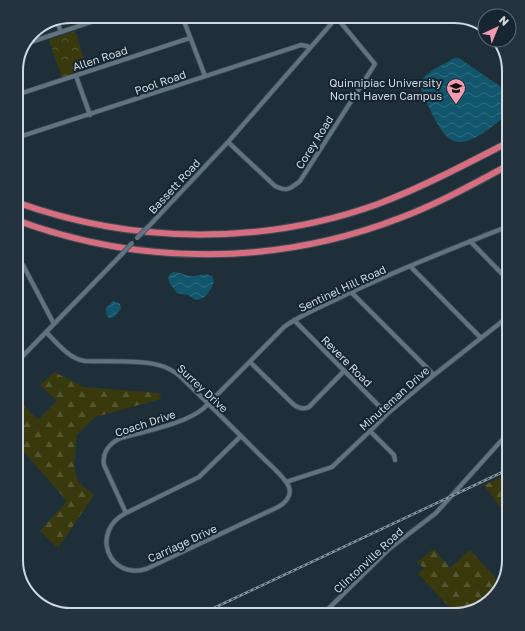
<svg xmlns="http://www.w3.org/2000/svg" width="525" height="631" viewBox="0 0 525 631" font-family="'Golos Text',sans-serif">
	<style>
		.forest { fill: url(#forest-firs) }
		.park { fill: url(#park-crowns) }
		.water { fill: url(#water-waves) }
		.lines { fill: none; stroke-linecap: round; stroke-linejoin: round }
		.minor-casing { stroke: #3f4d56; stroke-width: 5.5 }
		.highway-casing { stroke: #3f4d56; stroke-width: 8 }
		.minor { stroke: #617380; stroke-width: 4 }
		.highway { stroke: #d76e80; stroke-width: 6 }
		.rail-casing { stroke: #88959e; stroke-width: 2.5 }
		.rail { stroke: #162530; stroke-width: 1; stroke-dasharray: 3; stroke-linecap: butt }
		.minor-bridge-casing { stroke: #3f4d56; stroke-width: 5.5; stroke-linecap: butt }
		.minor-bridge { stroke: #617380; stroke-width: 4 }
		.labels { text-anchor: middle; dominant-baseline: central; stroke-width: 4; stroke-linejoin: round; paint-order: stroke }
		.street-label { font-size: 11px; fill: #ced8e0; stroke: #162530 }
		.poi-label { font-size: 11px; fill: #ced8e0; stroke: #162530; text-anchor: end }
		.rim { fill: none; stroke: #ced8e0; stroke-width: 2 }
	</style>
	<defs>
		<pattern id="forest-firs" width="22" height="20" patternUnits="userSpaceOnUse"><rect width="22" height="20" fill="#383a0d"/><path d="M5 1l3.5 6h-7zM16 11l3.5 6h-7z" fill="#545630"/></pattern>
		<pattern id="park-crowns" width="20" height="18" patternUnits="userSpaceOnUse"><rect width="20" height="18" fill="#383a0d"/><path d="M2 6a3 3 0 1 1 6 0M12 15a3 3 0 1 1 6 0" fill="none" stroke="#545630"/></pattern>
		<pattern id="water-waves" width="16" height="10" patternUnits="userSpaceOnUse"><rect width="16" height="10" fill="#11566c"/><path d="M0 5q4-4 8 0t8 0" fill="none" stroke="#326e81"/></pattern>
	</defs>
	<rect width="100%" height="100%" fill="#1f2f3a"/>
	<path class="forest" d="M54 372 84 387 159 393 161 399 95 417 77 435 74 465 78 482 94 495 58 548 40 531 67 501 16 443V402L18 400 38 420 57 401 40 385Z
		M509 473V507L503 511 484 485Z
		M434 549 450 568 470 550 502 585V587L485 606 456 614 418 574 424 568 417 562Z"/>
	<path class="park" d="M75 31 87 68 62 78 49 40Z"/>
	<path class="water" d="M454 58H459L501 87 509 89V113C453 160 447 149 420 87 423 71 442 66 454 58Z
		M174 272C180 272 184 275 189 276 198 277 213 269 214 282 210 291 206 300 195 300L188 295 177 293 170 284 168 278 171 273Z
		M113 301 120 304 121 309 114 317 109 318 106 314V308Z"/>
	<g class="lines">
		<defs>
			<path id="minor" d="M182 16 205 76
				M57 21 61 32
				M28 43 109 16
				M76 76 90 115
				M16 95 190 38
				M16 138 301 45 307 46 309 48
				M228 142 275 186C287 192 290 189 300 181L375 64 337 18
				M148 227 228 142 338 16
				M470 241 509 281
				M23 265 54 324
				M410 266 481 338
				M351 292 434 375
				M294 320 387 414
				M46 332C57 343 69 359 85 361 107 362 146 359 165 367 172 370 178 374 183 379 210 405 236 431 262 457 270 465 285 477 289 487 292 496 285 503 278 507L146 569C108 580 90 531 126 513L199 477 241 436
				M250 362 293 404C298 408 303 410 309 407L344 371
				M16 363 122 254
				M370 431 394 455 395 460
				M286 482 332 467 370 431 387 414 434 375 509 316
				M126 513 104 465C102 452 110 443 121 438 146 431 185 424 204 408L284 327C299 316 318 308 335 300 392 272 451 249 509 226
				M322 615 389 549 436 513 509 432"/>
			<path id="highway" d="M16 202C132 244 262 246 378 204 423 187 466 164 509 142
				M16 220C140 266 276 266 400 218 438 204 473 184 509 165"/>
		</defs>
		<use href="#minor" class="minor-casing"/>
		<use href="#highway" class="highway-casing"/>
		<use href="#minor" class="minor"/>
		<use href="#highway" class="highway"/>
		<defs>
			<path id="rail" d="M199 615 509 469"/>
		</defs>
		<use href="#rail" class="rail-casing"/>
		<use href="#rail" class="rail"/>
		<defs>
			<path id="minor-bridge" d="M137 238 148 227
				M122 254 132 243"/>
		</defs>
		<use href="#minor-bridge" class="minor-bridge-casing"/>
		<use href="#minor-bridge" class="minor-bridge"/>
	</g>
	<defs>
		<symbol id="university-pin" viewBox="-11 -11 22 30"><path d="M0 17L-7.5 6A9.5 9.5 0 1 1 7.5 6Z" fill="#f29aaf" stroke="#162530"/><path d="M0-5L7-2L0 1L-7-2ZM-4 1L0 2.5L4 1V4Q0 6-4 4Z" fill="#111"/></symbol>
	</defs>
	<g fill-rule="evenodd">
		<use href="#university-pin" x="445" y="77" width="22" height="30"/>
	</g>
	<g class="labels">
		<g class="street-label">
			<text transform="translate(100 58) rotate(-18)">Allen Road</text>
			<text transform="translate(160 82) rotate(-19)">Pool Road</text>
			<text transform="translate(314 142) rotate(-58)">Corey Road</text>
			<text transform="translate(174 186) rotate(-47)">Bassett Road</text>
			<text transform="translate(342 288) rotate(-25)">Sentinel Hill Road</text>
			<text transform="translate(347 361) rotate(45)">Revere Road</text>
			<text transform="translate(203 388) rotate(43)">Surrey Drive</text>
			<text transform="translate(394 398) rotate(-42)">Minuteman Drive</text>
			<text transform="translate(145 423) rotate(-18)">Coach Drive</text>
			<text transform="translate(182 543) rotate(-25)">Carriage Drive</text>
			<text transform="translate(368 560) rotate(-43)">Clintonville Road</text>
		</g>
		<g class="poi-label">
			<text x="442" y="82">Quinnipiac University<tspan x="442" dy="13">North Haven Campus</tspan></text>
		</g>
	</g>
	<path d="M0 0H525V631H0ZM71 23H454A48 48 0 0 1 502 71V560A48 48 0 0 1 454 608H71A48 48 0 0 1 23 560V71A48 48 0 0 1 71 23Z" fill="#25333e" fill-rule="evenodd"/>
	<path class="rim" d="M71 23H454A48 48 0 0 1 502 71V560A48 48 0 0 1 454 608H71A48 48 0 0 1 23 560V71A48 48 0 0 1 71 23Z"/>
	<g transform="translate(497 28) rotate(44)"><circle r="19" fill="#162530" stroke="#606d76"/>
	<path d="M0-3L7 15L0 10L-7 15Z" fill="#f29aaf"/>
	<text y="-6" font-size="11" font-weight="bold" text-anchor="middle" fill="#ced8e0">N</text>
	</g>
</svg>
